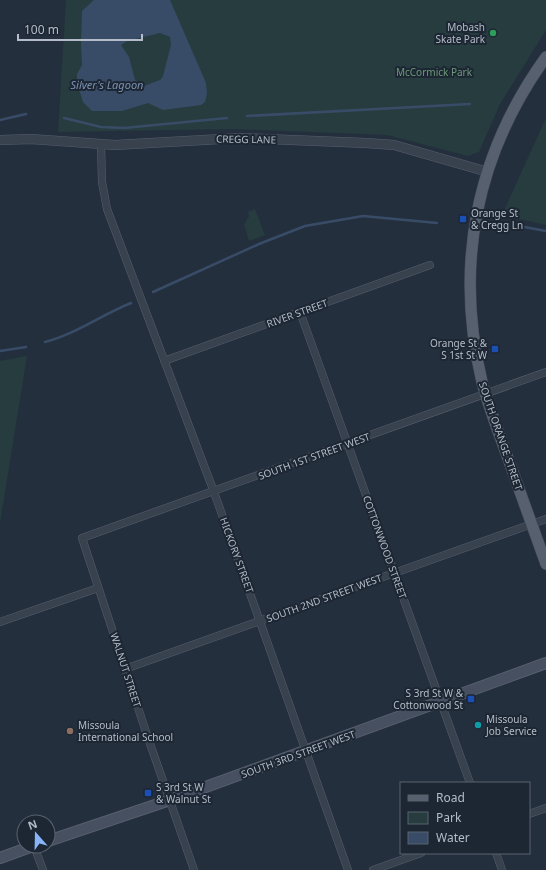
<svg xmlns="http://www.w3.org/2000/svg" width="546" height="870" viewBox="0 0 546 870" font-family="'Noto Sans',sans-serif">
	<style>
		.green { fill: #263c3f }
		.water { fill: #394c67; fill-rule: evenodd }
		.lines { fill: none; stroke-linecap: round; stroke-linejoin: round }
		.stream { stroke: #394c67; stroke-width: 2.5 }
		.minor-casing { stroke: #565f6c; stroke-width: 8 }
		.tertiary-casing { stroke: #565f6c; stroke-width: 10 }
		.secondary-casing { stroke: #565f6c; stroke-width: 12 }
		.primary-casing { stroke: #414a57; stroke-width: 12 }
		.minor { stroke: #38414e; stroke-width: 7 }
		.tertiary { stroke: #38414e; stroke-width: 9 }
		.secondary { stroke: #465061; stroke-width: 10 }
		.primary { stroke: #56606e; stroke-width: 11 }
		.leisure-dot { fill: #2e9e5b; stroke: #1d2633; stroke-width: 1.5 }
		.transit-dot { fill: #1a4fb4; stroke: #1d2633; stroke-width: 1.5 }
		.culture-dot { fill: #0f9aa8; stroke: #1d2633; stroke-width: 1.5 }
		.education-dot { fill: #8d6e63; stroke: #1d2633; stroke-width: 1.5 }
		.labels { text-anchor: middle; dominant-baseline: central; stroke-width: 4; stroke-linejoin: round; paint-order: stroke }
		.poi-label { font-size: 10px; fill: #b4bcc9; stroke: #1d2633; text-anchor: start }
		.park-label { font-size: 10px; fill: #6b9a76; stroke: #1d2633 }
		.street-label { font-size: 10px; fill: #b4bcc9; stroke: #1d2633 }
		.water-label { font-size: 11px; font-style: italic; fill: #7c92b1; stroke: #1d2633 }
	</style>
	<rect width="100%" height="100%" fill="#242f3e"/>
	<path class="green" d="M66 0H546V30L500 104 479 152 468 156 387 135 233 129 58 132Z
		M546 118V225L502 215Z
		M255 209 265 235 249 241 244 225 249 216 248 212Z
		M27 356 0 523V361Z"/>
	<path class="water" d="M94 0H170L206 83 207 94 205 102 201 105 163 110 148 103 122 111H92L83 102 77 83V74L82 65 81 44 82 11ZM160 33 170 37 171 45 163 76 160 80 144 86 135 80 129 57 121 45 127 41Z"/>
	<g class="lines">
		<path class="stream" d="M247 116 470 104
			M64 118 101 127 124 128 227 118
			M0 120 26 114
			M519 226 546 231
			M153 292 259 244 305 226 363 216 437 223
			M45 342C76 334 101 315 131 303
			M0 351 26 347"/>
		<defs>
			<path id="minor" d="M101 145 102 182 107 209 214 492 348 870
				M300 312 470 783
				M164 361 430 265
				M0 622 98 588
				M125 669 546 519
				M529 814 546 808
				M34 846 43 870
				M496 853 502 870
				M194 870 147 735 82 538 546 372
				M373 870 421 853"/>
			<path id="tertiary" d="M0 140 31 139 115 145 239 138 366 143 394 145 488 172"/>
			<path id="secondary" d="M48 841 170 800 546 663
				M0 858 33 846"/>
			<path id="primary" d="M546 57C476 154 454 265 482 382 488 405 497 428 505 450 519 488 532 526 546 564"/>
		</defs>
		<use href="#minor" class="minor-casing"/>
		<use href="#tertiary" class="tertiary-casing"/>
		<use href="#secondary" class="secondary-casing"/>
		<use href="#primary" class="primary-casing"/>
		<use href="#minor" class="minor"/>
		<use href="#tertiary" class="tertiary"/>
		<use href="#secondary" class="secondary"/>
		<use href="#primary" class="primary"/>
	</g>
	<circle class="leisure-dot" cx="493" cy="33" r="4"/>
	<g class="transit-dot">
		<rect x="459" y="215" width="8" height="8" rx="2"/>
		<rect x="491" y="345" width="8" height="8" rx="2"/>
		<rect x="467" y="695" width="8" height="8" rx="2"/>
		<rect x="144" y="789" width="8" height="8" rx="2"/>
	</g>
	<circle class="culture-dot" cx="478" cy="725" r="4"/>
	<circle class="education-dot" cx="70" cy="731" r="4"/>
	<g class="labels">
		<g class="poi-label">
			<text x="485" y="27" text-anchor="end">Mobash<tspan x="485" dy="12">Skate Park</tspan></text>
			<text x="471" y="213">Orange St<tspan x="471" dy="12">&amp; Cregg Ln</tspan></text>
			<text x="487" y="343" text-anchor="end">Orange St &amp;<tspan x="487" dy="12">S 1st St W</tspan></text>
			<text x="463" y="693" text-anchor="end">S 3rd St W &amp;<tspan x="463" dy="12">Cottonwood St</tspan></text>
			<text x="486" y="719">Missoula<tspan x="486" dy="12">Job Service</tspan></text>
			<text x="78" y="725">Missoula<tspan x="78" dy="12">International School</tspan></text>
			<text x="156" y="787">S 3rd St W<tspan x="156" dy="12">&amp; Walnut St</tspan></text>
		</g>
		<g class="park-label">
			<text x="434" y="72">McCormick Park</text>
		</g>
		<g class="street-label">
			<text transform="translate(246 139) rotate(1)">CREGG LANE</text>
			<text transform="translate(297 313) rotate(-20)">RIVER STREET</text>
			<text transform="translate(501 436) rotate(71)">SOUTH ORANGE STREET</text>
			<text transform="translate(314 456) rotate(-20)">SOUTH 1ST STREET WEST</text>
			<text transform="translate(385 547) rotate(70)">COTTONWOOD STREET</text>
			<text transform="translate(237 555) rotate(70)">HICKORY STREET</text>
			<text transform="translate(324 598) rotate(-20)">SOUTH 2ND STREET WEST</text>
			<text transform="translate(126 670) rotate(72)">WALNUT STREET</text>
			<text transform="translate(298 754) rotate(-20)">SOUTH 3RD STREET WEST</text>
		</g>
		<g class="water-label">
			<text x="107" y="84">Silver's Lagoon</text>
		</g>
	</g>
	<rect x="400" y="782" width="130" height="72" fill="#1d2633" stroke="#59626f"/>
	<rect x="408" y="795" width="20" height="6" fill="#56606e" stroke="#59626f"/>
	<text x="436" y="802" font-size="12" fill="#b4bcc9">Road</text>
	<rect x="408" y="812" width="20" height="12" fill="#263c3f" stroke="#59626f"/>
	<text x="436" y="822" font-size="12" fill="#b4bcc9">Park</text>
	<rect x="408" y="832" width="20" height="12" fill="#394c67" stroke="#59626f"/>
	<text x="436" y="842" font-size="12" fill="#b4bcc9">Water</text>
	<g transform="translate(36 834) rotate(340)"><circle r="19" fill="#1d2633" stroke="#59626f"/>
	<path d="M0-3L7 15L0 10L-7 15Z" fill="#8ab4f8"/>
	<text y="-6" font-size="11" font-weight="bold" text-anchor="middle" fill="#b4bcc9">N</text>
	</g>
	<path d="M18 34v6h124v-6" fill="none" stroke="#b4bcc9" stroke-width="2"/>
	<text x="24" y="34" font-size="12" fill="#b4bcc9" stroke="#1d2633" stroke-width="3" paint-order="stroke">100 m</text>
</svg>
